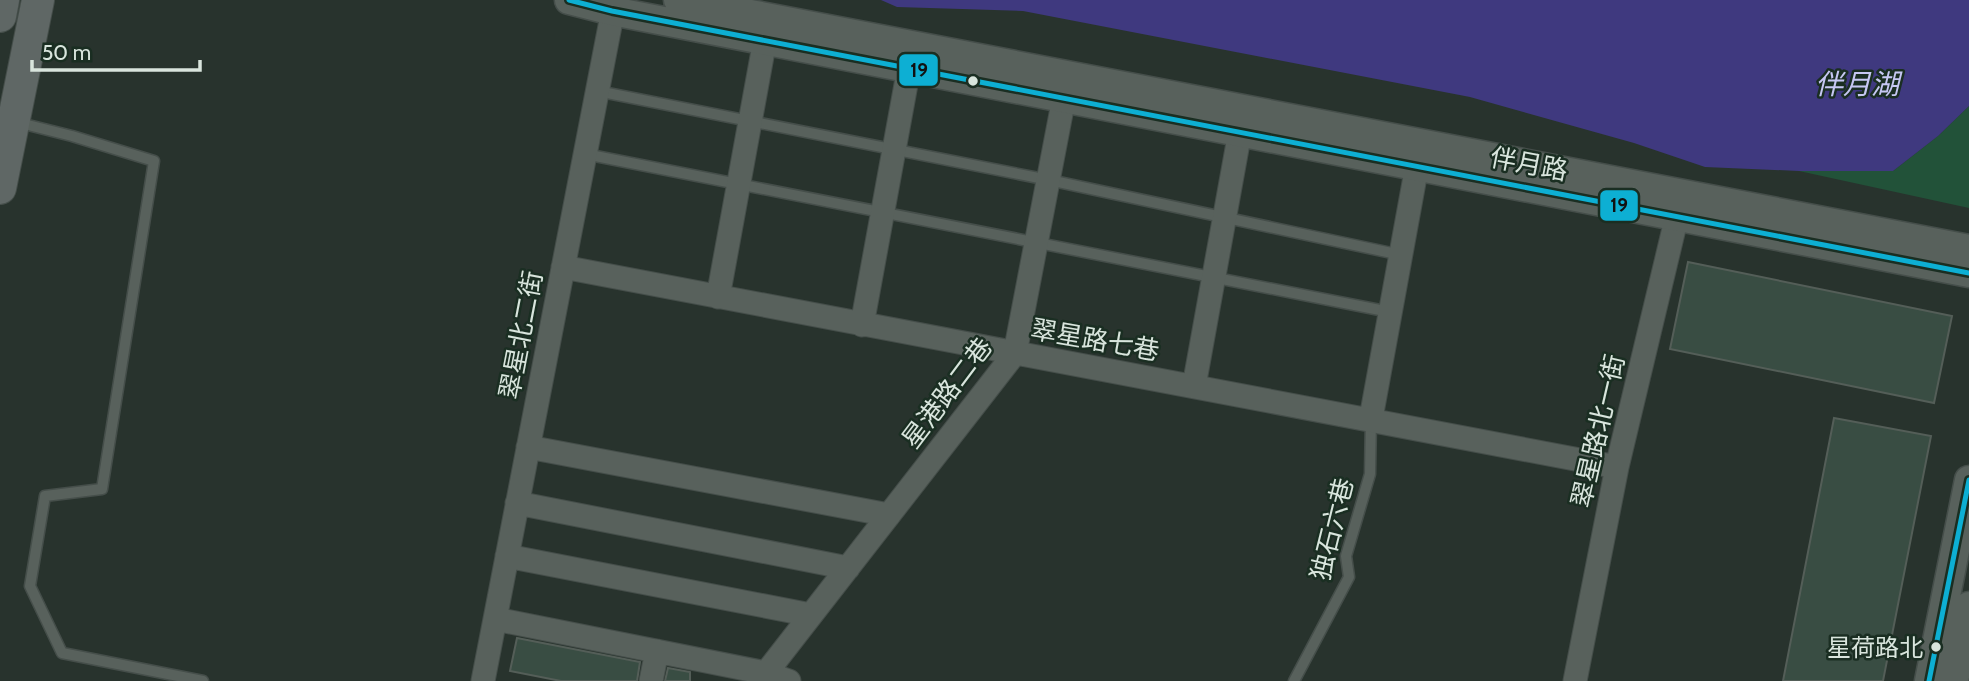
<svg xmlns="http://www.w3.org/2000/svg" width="1969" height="681" viewBox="0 0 1969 681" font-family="Cabin,'Noto Sans SC',sans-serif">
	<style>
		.green { fill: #225239 }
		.water { fill: #3f397f }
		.building { fill: #394d43; stroke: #545e58; stroke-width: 2 }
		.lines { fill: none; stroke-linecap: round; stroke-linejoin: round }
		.service-casing { stroke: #454e4a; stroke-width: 13 }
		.minor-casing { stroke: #454e4a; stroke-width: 25 }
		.tertiary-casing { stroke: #454e4a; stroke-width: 31 }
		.secondary-casing { stroke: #454e4a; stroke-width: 34 }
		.service { stroke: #58615c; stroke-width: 10 }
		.minor { stroke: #58615c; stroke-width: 23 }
		.tertiary { stroke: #58615c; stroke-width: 28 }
		.secondary { stroke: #5f6765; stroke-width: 32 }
		.bus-1-casing { stroke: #1a2e22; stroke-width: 10 }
		.bus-1 { stroke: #0dafd3; stroke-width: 5 }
		.bus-dot { fill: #d9e5dd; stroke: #1a2e22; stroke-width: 2.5 }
		.labels { text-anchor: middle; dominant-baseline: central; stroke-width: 5; stroke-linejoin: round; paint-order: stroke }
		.bus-label { font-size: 24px; fill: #d9e5dd; stroke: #1a2e22; text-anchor: end }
		.street-label { font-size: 26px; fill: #d9e5dd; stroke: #1a2e22 }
		.water-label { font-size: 28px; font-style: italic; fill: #c6c7f3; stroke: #1a2e22 }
		.line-badge { stroke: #1a2e22; stroke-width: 2.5 }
		.pale-badge-label { font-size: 19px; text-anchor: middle; font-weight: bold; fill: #111 }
	</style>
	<rect width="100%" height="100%" fill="#28332d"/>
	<path class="green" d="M1969 106V208L1799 171H1893L1938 136Z"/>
	<path class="water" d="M881 0H1969V106L1938 136 1893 171H1799L1705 167 1634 143 1470 97 1023 11 897 7Z"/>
	<path class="building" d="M1688 262 1952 316 1934 403 1670 349Z
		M1834 418 1931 436 1883 681H1783Z
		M517 638 640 662 637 681H561L510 671Z
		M668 668 690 672V681H665Z"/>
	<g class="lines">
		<defs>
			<path id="service" d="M597 91 1049 180 1401 255
				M16 122 72 136 154 161 102 489 45 496 30 586 62 653 203 681
				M585 154 1390 312
				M1294 681 1349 577 1346 556 1370 474 1371 418"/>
			<path id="minor" d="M563 267C914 335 1266 398 1617 467
				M718 297 765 40
				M862 325 909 68
				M1194 386 1240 132
				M1371 418 1417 166
				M528 447 889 515
				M517 503 848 568
				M507 556 811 615
				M495 619 766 673 789 681
				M483 681 615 0
				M651 681 657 651
				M765 681 766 673 1015 353 1064 98
				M1575 681 1617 467 1677 216 1679 200"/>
			<path id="tertiary" d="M569 0 612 11 1969 273
				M678 0 1969 249
				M1929 681 1969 480
				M1954 681 1969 606"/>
			<path id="secondary" d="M0 16 3 0
				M0 188 38 0"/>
		</defs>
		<use href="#service" class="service-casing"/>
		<use href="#minor" class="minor-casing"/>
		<use href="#tertiary" class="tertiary-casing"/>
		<use href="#secondary" class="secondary-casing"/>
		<use href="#service" class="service"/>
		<use href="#minor" class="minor"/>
		<use href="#tertiary" class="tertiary"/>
		<use href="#secondary" class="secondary"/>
		<defs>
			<path id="bus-1" d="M569 0 612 11 1969 273
				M1929 681 1969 480"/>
		</defs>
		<use href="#bus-1" class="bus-1-casing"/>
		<use href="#bus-1" class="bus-1"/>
	</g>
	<g class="bus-dot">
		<circle cx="973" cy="81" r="6"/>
		<circle cx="1936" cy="647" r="6"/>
	</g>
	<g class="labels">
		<g class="bus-label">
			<text x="1923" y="647">星荷路北</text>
		</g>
		<g class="street-label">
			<text transform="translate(1529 164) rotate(11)">伴月路</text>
			<text transform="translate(521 335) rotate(-79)">翠星北二街</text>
			<text transform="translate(1095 340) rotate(10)">翠星路七巷</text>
			<text transform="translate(947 393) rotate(-53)">星港路二巷</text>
			<text transform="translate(1598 431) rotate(-77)">翠星路北一街</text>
			<text transform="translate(1332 529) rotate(-76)">独石六巷</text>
		</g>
		<g class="water-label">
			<text x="1857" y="84">伴月湖</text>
		</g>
	</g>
	<g class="line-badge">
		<rect x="898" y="53" width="41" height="34" rx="7" fill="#0dafd3"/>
		<rect x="1599" y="189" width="40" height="33" rx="7" fill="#0dafd3"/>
	</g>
	<g class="pale-badge-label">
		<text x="919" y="77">19</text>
		<text x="1619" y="212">19</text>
	</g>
	<path d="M32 60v10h168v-10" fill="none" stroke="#d9e5dd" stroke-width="3.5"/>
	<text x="42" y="60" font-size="21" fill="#d9e5dd" stroke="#1a2e22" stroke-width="5" paint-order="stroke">50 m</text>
</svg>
